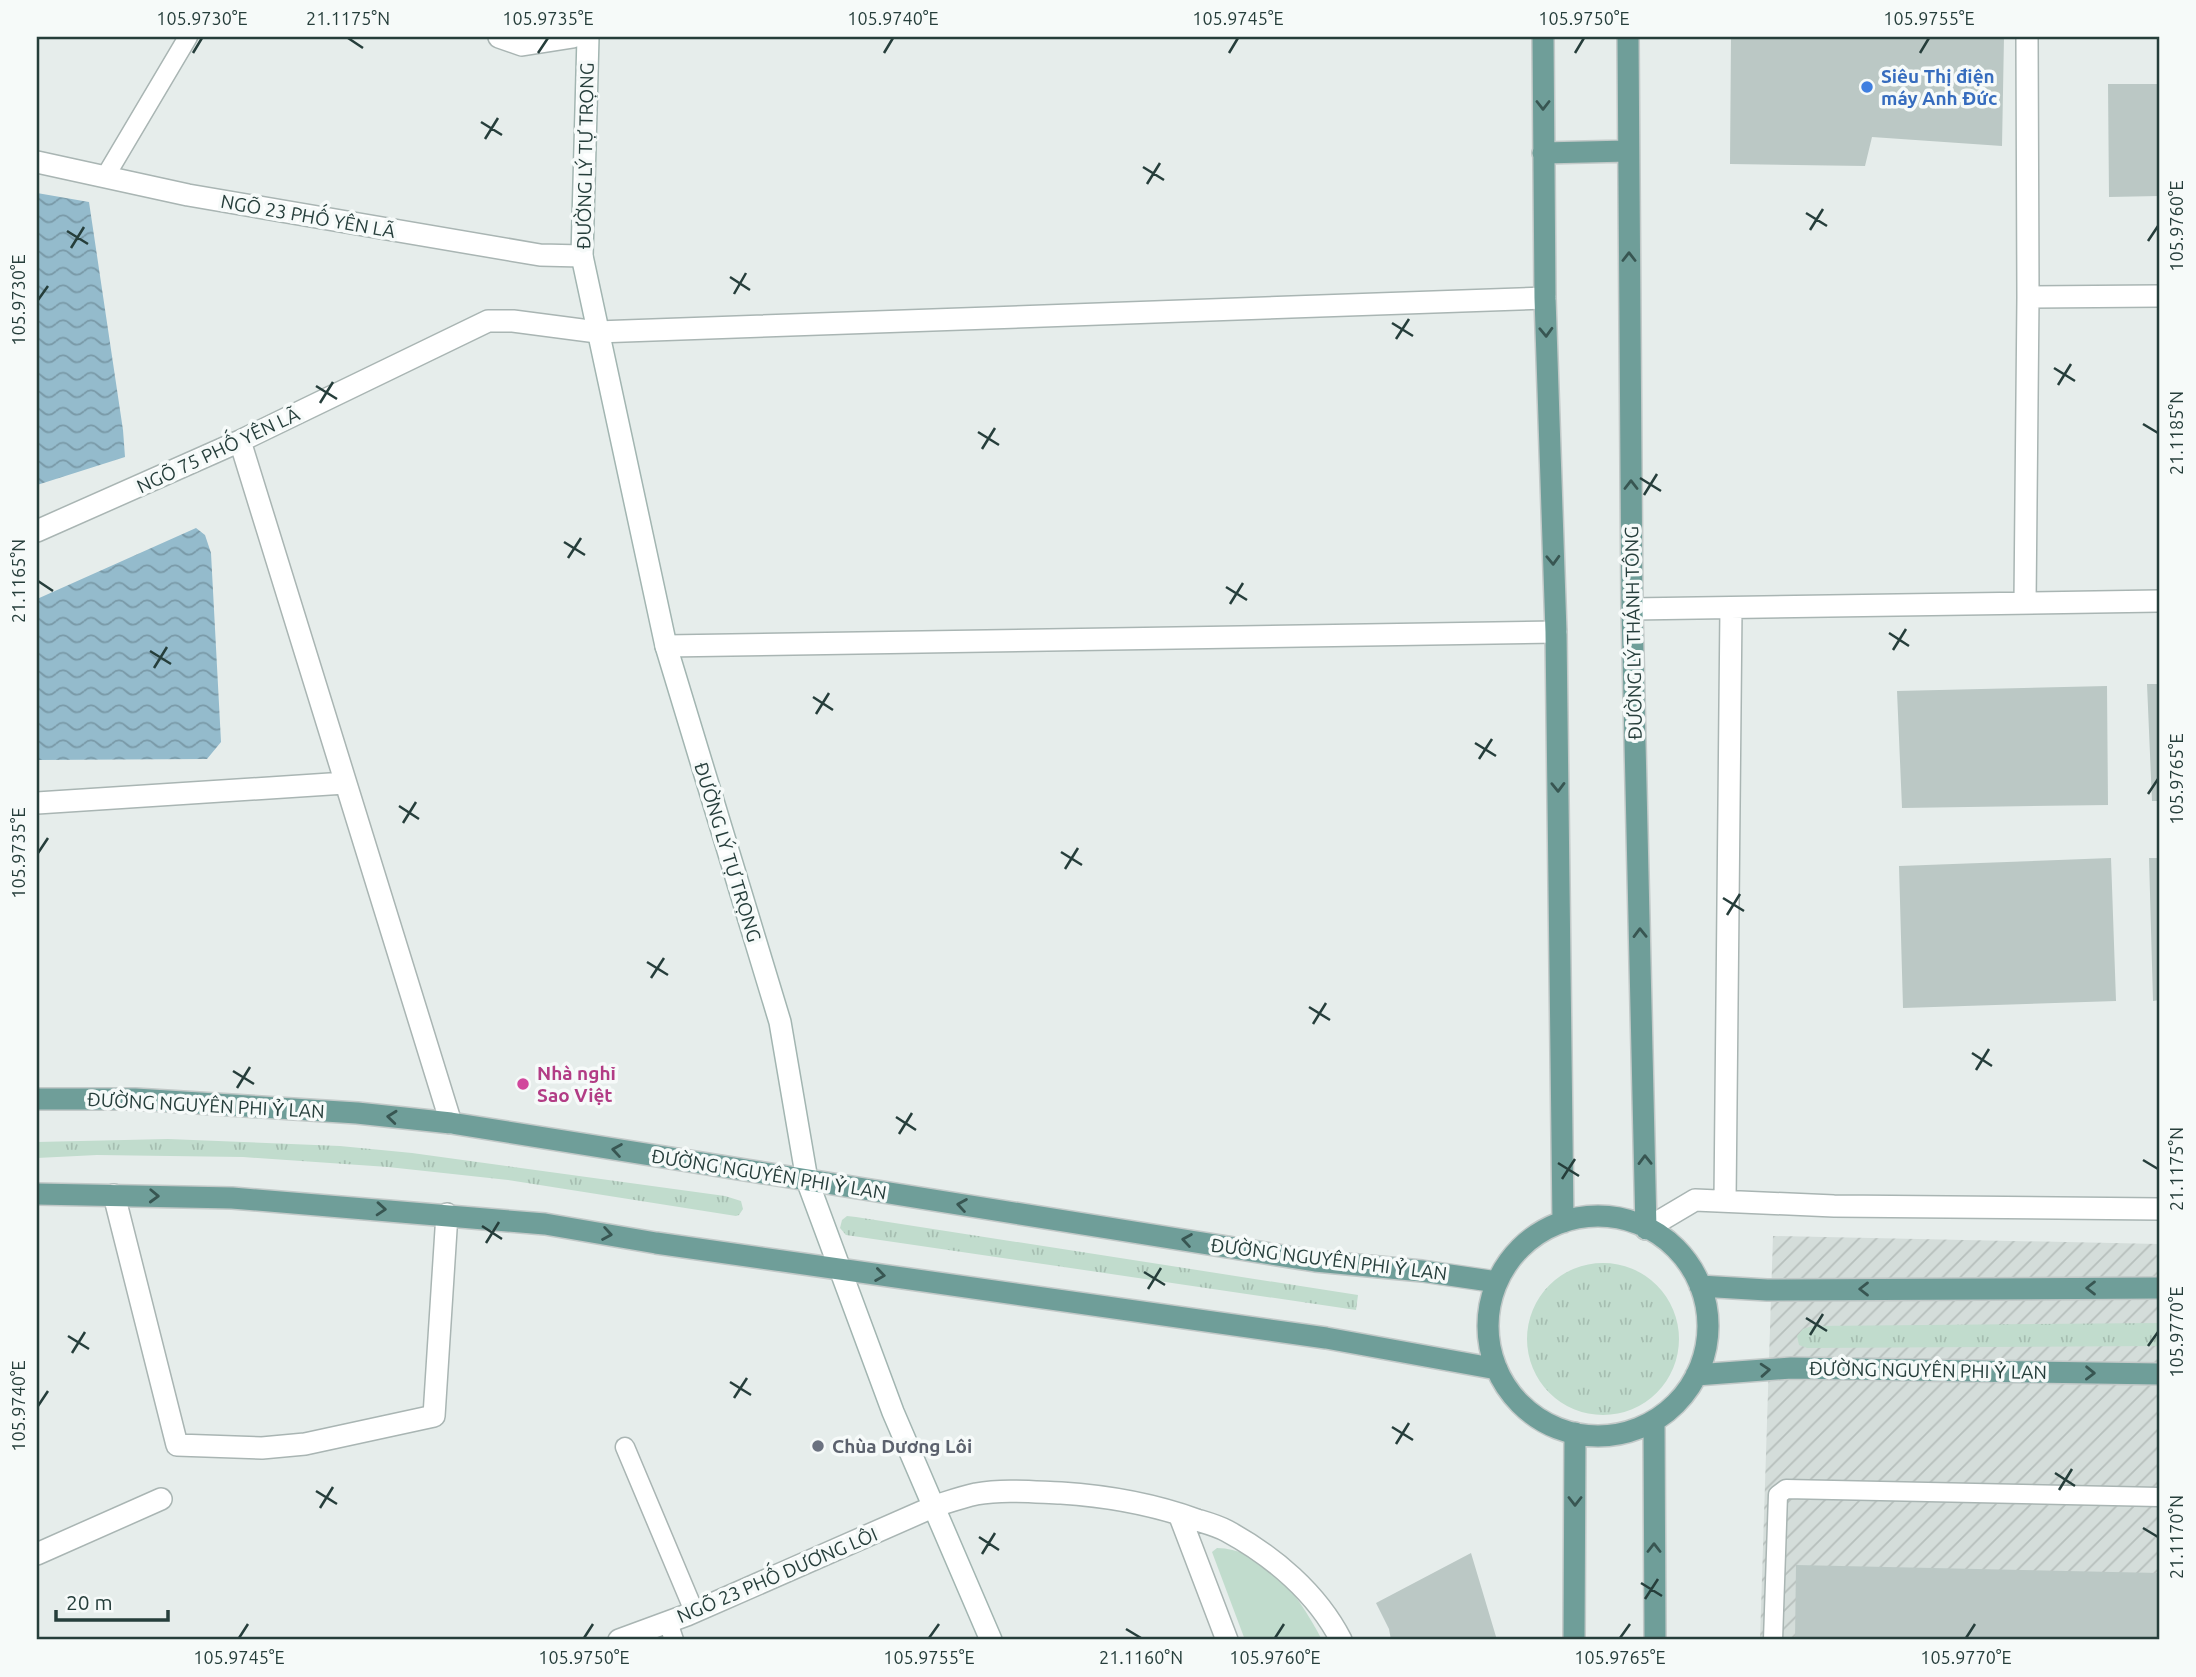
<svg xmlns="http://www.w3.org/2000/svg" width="2196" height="1677" viewBox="0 0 2196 1677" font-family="Ubuntu,sans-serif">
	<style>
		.industrial { fill: url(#industrial-furrows) }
		.grass { fill: url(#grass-tufts) }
		.garden { fill: #c1dccd }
		.water { fill: url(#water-waves) }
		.building { fill: #bbc8c5 }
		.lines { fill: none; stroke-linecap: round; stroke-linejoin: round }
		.lane-casing { stroke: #a9b5b3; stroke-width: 21 }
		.street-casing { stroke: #a9b5b3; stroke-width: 24 }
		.secondary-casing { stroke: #a2b5b1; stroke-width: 24 }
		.primary-casing { stroke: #c2c9c8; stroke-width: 24 }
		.lane { stroke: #fff; stroke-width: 18 }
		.street { stroke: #fff; stroke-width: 21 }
		.secondary { stroke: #fff; stroke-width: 21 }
		.primary { stroke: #6f9e99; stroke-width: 21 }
		.oneway { stroke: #385652 }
		.ticks { fill: none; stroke: #263e3b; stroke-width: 2.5 }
		.shop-dot { fill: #3f7fe0; stroke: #f6faf9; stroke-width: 2.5 }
		.hotel-dot { fill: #d1479c; stroke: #f6faf9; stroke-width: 2.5 }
		.worship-dot { fill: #6b7280; stroke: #f6faf9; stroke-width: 2.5 }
		.labels { text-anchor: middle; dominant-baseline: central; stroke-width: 7; stroke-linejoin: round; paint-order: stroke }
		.shop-label { font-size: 19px; font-weight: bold; fill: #366cbe; stroke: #f6faf9; text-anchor: start }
		.street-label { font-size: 19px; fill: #263e3b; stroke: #f6faf9 }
		.hotel-label { font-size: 19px; font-weight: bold; fill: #b23c85; stroke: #f6faf9; text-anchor: start }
		.worship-label { font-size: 19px; font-weight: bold; fill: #5b616d; stroke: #f6faf9; text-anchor: start }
		.neatline { fill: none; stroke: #263e3b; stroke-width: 2.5 }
		.ticks-label { font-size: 18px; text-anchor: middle; fill: #263e3b }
	</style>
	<defs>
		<pattern id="industrial-furrows" width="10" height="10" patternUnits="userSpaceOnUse" patternTransform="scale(1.75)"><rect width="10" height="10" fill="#d4ddda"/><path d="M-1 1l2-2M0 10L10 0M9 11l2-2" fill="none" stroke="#b6bfbc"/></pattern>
		<pattern id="grass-tufts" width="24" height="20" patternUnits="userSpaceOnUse" patternTransform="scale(1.75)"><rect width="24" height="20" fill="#c1dccd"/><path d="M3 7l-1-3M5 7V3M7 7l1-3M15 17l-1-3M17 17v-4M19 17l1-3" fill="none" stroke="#a6beb1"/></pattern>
		<pattern id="water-waves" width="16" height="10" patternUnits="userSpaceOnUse" patternTransform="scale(1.75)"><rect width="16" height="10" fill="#94bbcc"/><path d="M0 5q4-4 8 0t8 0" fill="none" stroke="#7999a7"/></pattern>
	</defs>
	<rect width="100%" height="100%" fill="#e6edeb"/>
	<path class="industrial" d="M1773 1236 2159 1244V1640H1760Z"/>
	<path class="grass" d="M168 1139 340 1146 412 1153 725 1196 741 1201 743 1209 739 1215 736 1216 508 1180 388 1167 243 1157 97 1155 37 1158V1142Z
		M847 1216 856 1217 1358 1295 1356 1310 846 1235 840 1228 842 1220Z
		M1527 1339a76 76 0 1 1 152 0a76 76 0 1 1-152 0Z
		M2159 1323V1346L1807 1348 1799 1345 1797 1336 1803 1329 1812 1326Z"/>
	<path class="garden" d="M1217 1548C1268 1549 1301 1600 1322 1640H1245L1212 1552Z"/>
	<path class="water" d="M37 193 89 202 123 430 125 457 37 485Z
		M196 528 205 535 211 553 221 742 207 759 37 760V599Z"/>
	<path class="building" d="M1731 37H2004L2002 146 1872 137 1865 166 1730 164Z
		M2108 84H2159V196L2109 197Z
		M2147 684H2159V801H2152Z
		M2107 686 2108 805 1902 808 1897 691Z
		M2111 858 2116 1001 1903 1008 1899 866Z
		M2149 858H2159V1000L2153 1001Z
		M1471 1553 1497 1640H1391L1389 1629 1376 1603Z
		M1796 1565 2159 1573V1640H1795Z"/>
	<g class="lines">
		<defs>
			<path id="lane" d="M105 177 188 37
				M625 1447 694 1611
				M668 1622 674 1640
				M1773 1640 1778 1495 1786 1489 2159 1497"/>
			<path id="street" d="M499 37 522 45 573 37
				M37 162 188 195 540 255 582 256
				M2028 297 2159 296
				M240 441 451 1123
				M37 531 240 441 488 321H513L597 332 1545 298
				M2025 603 2028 297 2027 37
				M1632 609 2159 601
				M666 646 1556 632
				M37 803 345 783
				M114 1195 177 1445 262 1448 305 1444 434 1416 447 1214
				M1725 1201 1731 608
				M1646 1229 1695 1200 1834 1206 2159 1209
				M1179 1514 1227 1640
				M37 1554 161 1499
				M619 1640 687 1615 935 1506C948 1502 962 1497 976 1494 1004 1489 1033 1492 1061 1493 1107 1496 1153 1504 1197 1520 1207 1523 1218 1526 1227 1531 1273 1556 1317 1593 1341 1640"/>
			<path id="secondary" d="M588 37 582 256 666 646 780 1022 807 1180 893 1412 991 1640"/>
			<path id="primary" d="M1543 37 1545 298 1556 632 1563 1222
				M1628 37 1632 609 1646 1229
				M1543 153 1628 151
				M37 1099H135L357 1113 451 1123 1315 1261 1422 1271 1497 1282
				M37 1194 232 1198 545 1224 656 1243 1326 1338 1497 1369
				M1488 1326a110 110 0 1 1 220 0a110 110 0 1 1-220 0Z
				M1700 1286 1767 1290 2159 1288
				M1696 1375 1791 1368 2159 1374
				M1654 1421 1655 1640
				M1574 1640 1575 1433"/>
		</defs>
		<use href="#lane" class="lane-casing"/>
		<use href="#street" class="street-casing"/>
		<use href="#secondary" class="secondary-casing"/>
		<use href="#primary" class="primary-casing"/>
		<use href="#lane" class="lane"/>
		<use href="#street" class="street"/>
		<use href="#secondary" class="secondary"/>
		<use href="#primary" class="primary"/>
	</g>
	<defs><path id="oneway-chevron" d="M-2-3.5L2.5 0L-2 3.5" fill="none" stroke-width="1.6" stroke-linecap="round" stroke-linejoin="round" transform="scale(1.75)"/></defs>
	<g class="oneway">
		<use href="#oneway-chevron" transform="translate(1543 105) rotate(90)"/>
		<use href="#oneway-chevron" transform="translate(1629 257) rotate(-90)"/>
		<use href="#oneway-chevron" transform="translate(1546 332) rotate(88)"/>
		<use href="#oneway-chevron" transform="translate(1631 485) rotate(-90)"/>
		<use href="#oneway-chevron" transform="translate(1553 560) rotate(88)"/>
		<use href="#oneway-chevron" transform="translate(1558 787) rotate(89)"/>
		<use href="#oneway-chevron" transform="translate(1640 933) rotate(-91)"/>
		<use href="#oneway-chevron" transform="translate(392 1117) rotate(-174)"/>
		<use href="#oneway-chevron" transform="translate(617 1150) rotate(-171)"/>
		<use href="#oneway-chevron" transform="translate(1645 1160) rotate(-91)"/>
		<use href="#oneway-chevron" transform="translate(154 1196) rotate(2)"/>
		<use href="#oneway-chevron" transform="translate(962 1205) rotate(-171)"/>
		<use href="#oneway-chevron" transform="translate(381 1209) rotate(4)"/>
		<use href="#oneway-chevron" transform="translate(607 1234) rotate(10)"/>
		<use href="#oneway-chevron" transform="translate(1187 1240) rotate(-171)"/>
		<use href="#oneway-chevron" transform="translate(880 1275) rotate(8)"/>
		<use href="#oneway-chevron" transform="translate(2091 1288) rotate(180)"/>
		<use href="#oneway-chevron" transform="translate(1864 1289) rotate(180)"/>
		<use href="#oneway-chevron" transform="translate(1765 1370) rotate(-4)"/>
		<use href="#oneway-chevron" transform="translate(2090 1373) rotate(1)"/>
		<use href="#oneway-chevron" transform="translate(1575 1501) rotate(90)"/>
		<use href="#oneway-chevron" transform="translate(1654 1548) rotate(-90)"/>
	</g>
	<path class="ticks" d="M348 38 363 48M193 53 202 38M538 53 548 38M884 53 893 38M1229 53 1238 38M1575 53 1584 38M1920 53 1929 38M481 122 502 135M485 139 498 118M1143 167 1164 180M1147 184 1160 163M1806 213 1827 226M1810 230 1823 209M67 231 88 244M2148 241 2158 226M71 248 84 227M730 277 750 290M734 294 746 273M38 300 48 286M1392 323 1413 336M1396 339 1409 319M2054 368 2075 381M2058 385 2071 364M316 386 337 399M320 403 333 382M2143 424 2158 433M978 432 999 445M982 449 995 428M1640 478 1661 491M1644 495 1657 474M564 542 585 555M568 558 581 538M38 581 53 591M1226 587 1247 600M1230 604 1243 583M1889 633 1909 646M1893 650 1906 629M150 651 171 664M154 668 167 647M813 697 833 710M816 714 829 693M1475 743 1496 756M1479 759 1492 739M2148 794 2158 779M399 806 419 819M403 823 416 802M1061 852 1082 865M38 853 48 838M1065 869 1078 848M1723 898 1744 911M1727 915 1740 894M647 962 668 975M651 978 664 958M1309 1007 1330 1020M1313 1024 1326 1003M1972 1053 1992 1066M1976 1070 1989 1049M233 1071 254 1084M237 1088 250 1067M896 1117 916 1130M899 1134 912 1113M2143 1160 2158 1169M1558 1163 1579 1176M1562 1179 1575 1159M482 1226 502 1239M486 1243 499 1222M1144 1272 1165 1285M1148 1289 1161 1268M1806 1318 1827 1331M1810 1335 1823 1314M68 1336 89 1349M2148 1346 2158 1332M72 1353 85 1332M730 1382 751 1395M734 1398 747 1378M38 1406 48 1391M1392 1427 1413 1440M1396 1444 1409 1423M2055 1473 2075 1486M2059 1490 2072 1469M316 1491 337 1504M320 1508 333 1487M2143 1528 2158 1537M979 1537 999 1550M982 1554 995 1533M1641 1583 1662 1596M1645 1599 1658 1579M1126 1629 1141 1638M239 1638 248 1624M584 1638 593 1624M929 1638 939 1624M1275 1638 1284 1624M1620 1638 1630 1624M1966 1638 1975 1624"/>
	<circle class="shop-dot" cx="1867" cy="87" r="7"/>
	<circle class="hotel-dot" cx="523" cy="1084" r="7"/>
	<circle class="worship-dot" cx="818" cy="1446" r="7"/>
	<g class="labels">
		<g class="shop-label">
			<text x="1881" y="76">Siêu Thị điện<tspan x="1881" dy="22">máy Anh Đức</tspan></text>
		</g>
		<g class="street-label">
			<text transform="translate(585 156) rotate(-89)">ĐƯỜNG LÝ TỰ TRỌNG</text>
			<text transform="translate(308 216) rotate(10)">NGÕ 23 PHỐ YÊN LÃ</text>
			<text transform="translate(218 450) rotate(-25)">NGÕ 75 PHỐ YÊN LÃ</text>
			<text transform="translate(1633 633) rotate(-91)">ĐƯỜNG LÝ THÁNH TÔNG</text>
			<text transform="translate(728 852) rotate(73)">ĐƯỜNG LÝ TỰ TRỌNG</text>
			<text transform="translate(206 1105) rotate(3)">ĐƯỜNG NGUYÊN PHI Ỷ LAN</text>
			<text transform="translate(769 1174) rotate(9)">ĐƯỜNG NGUYÊN PHI Ỷ LAN</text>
			<text transform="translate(1329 1259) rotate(7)">ĐƯỜNG NGUYÊN PHI Ỷ LAN</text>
			<text transform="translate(1928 1370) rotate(1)">ĐƯỜNG NGUYÊN PHI Ỷ LAN</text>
			<text transform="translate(777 1575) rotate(-23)">NGÕ 23 PHỐ DƯƠNG LÔI</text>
		</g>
		<g class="hotel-label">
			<text x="537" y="1073">Nhà nghỉ<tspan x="537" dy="22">Sao Việt</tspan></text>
		</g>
		<g class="worship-label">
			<text x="832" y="1446">Chùa Dương Lôi</text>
		</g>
	</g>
	<rect width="2196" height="1677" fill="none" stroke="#f6faf9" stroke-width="77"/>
	<path d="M56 1610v10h112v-10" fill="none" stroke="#263e3b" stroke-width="3.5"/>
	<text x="66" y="1610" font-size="21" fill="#263e3b" stroke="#f6faf9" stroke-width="5" paint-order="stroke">20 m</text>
	<rect x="38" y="38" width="2120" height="1600" class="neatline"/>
	<g class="ticks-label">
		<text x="202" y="25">105.9730°E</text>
		<text x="348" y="25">21.1175°N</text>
		<text x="548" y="25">105.9735°E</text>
		<text x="893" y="25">105.9740°E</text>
		<text x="1238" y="25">105.9745°E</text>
		<text x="1584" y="25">105.9750°E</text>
		<text x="1929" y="25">105.9755°E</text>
		<text transform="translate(2177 226) rotate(-90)" y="6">105.9760°E</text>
		<text transform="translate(19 300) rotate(-90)" y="6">105.9730°E</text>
		<text transform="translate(2177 433) rotate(-90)" y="6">21.1185°N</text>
		<text transform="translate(19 581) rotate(-90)" y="6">21.1165°N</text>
		<text transform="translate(2177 779) rotate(-90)" y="6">105.9765°E</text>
		<text transform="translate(19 853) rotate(-90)" y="6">105.9735°E</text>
		<text transform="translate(2177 1169) rotate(-90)" y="6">21.1175°N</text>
		<text transform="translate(2177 1332) rotate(-90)" y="6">105.9770°E</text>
		<text transform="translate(19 1406) rotate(-90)" y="6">105.9740°E</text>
		<text transform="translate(2177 1537) rotate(-90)" y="6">21.1170°N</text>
		<text x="239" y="1664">105.9745°E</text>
		<text x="584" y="1664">105.9750°E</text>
		<text x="929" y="1664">105.9755°E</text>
		<text x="1141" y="1664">21.1160°N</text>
		<text x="1275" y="1664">105.9760°E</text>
		<text x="1620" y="1664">105.9765°E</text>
		<text x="1966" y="1664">105.9770°E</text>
	</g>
</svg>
